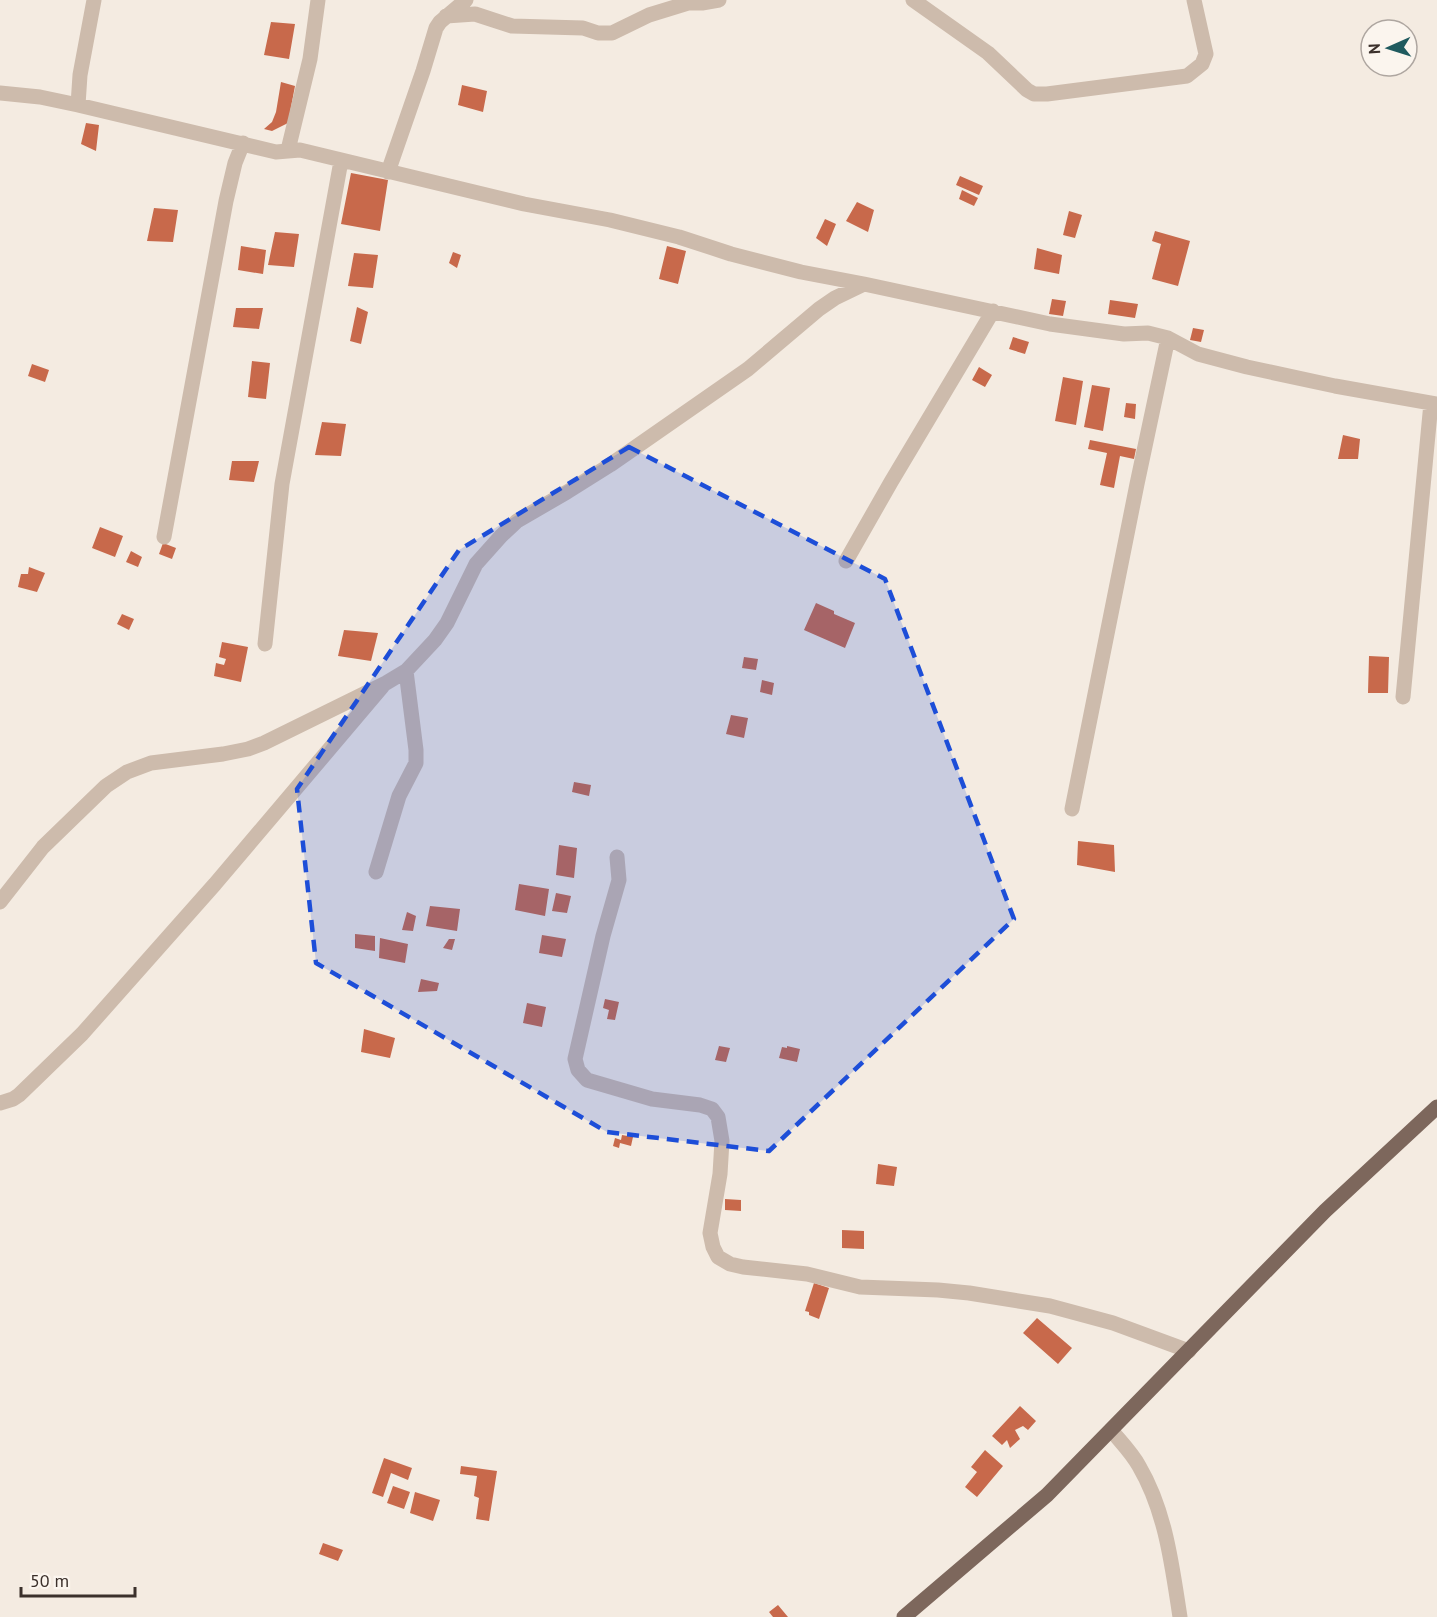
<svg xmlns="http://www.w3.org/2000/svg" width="1437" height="1617" viewBox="0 0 1437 1617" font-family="'PT Sans',sans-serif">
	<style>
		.building { fill: #c8694b }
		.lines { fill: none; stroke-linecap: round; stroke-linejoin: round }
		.minor { stroke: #cdbbac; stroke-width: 15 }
		.major { stroke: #7d675c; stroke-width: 15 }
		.marked { fill: #1d4ed8; fill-opacity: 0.2; stroke: #1d4ed8; stroke-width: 4.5; stroke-dasharray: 12 8; stroke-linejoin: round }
	</style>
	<rect width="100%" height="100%" fill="#f4ebe1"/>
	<path class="building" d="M271 22 295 24 289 59 264 55Z
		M281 82 295 86 288 123 272 131 264 129 272 122 276 112Z
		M462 85 487 91 483 112 458 105Z
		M86 123 99 125 96 151 81 144Z
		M351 173 388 180 380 231 341 224Z
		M960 176 983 186 979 195 956 185Z
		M962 190 978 198 974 206 959 199Z
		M857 202 874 210 868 232 846 221Z
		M154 208 178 210 173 242 147 241Z
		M1069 211 1082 215 1075 238 1063 235Z
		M825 219 836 224 827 246 816 238Z
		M1155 231 1190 241 1178 286 1152 279 1161 244 1152 241Z
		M275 232 299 234 294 267 268 265Z
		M241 246 266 250 263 274 238 270Z
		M667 246 686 251 678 284 659 279Z
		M1037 248 1062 255 1059 274 1034 269Z
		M453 252 461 255 457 268 449 263Z
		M354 253 378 255 373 288 348 286Z
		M1052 299 1066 301 1063 316 1049 314Z
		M1110 300 1138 304 1135 318 1108 314Z
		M357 307 368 312 361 344 350 341Z
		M236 308H263L259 329 233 327Z
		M1193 328 1204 330 1201 342 1190 340Z
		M1013 337 1029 342 1025 354 1009 349Z
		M252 361 270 363 266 399 248 397Z
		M32 364 49 370 45 382 28 376Z
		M979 367 992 375 985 387 972 380Z
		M1063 377 1083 381 1076 425 1055 421Z
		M1092 385 1110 388 1103 431 1084 427Z
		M1126 403 1136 404 1135 419 1124 417Z
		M322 422 346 424 341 456 315 455Z
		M1343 435 1360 439 1358 459H1338Z
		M1090 440 1136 449 1134 459 1120 456 1114 488 1100 485 1107 453 1088 449Z
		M232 461H259L254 482 229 480Z
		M100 527 123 536 115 557 92 548Z
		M163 543 176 548 172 559 159 554Z
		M131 551 142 557 138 567 126 562Z
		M29 567 45 573 37 592 18 587 21 574H28Z
		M816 603 834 611V614L855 623 845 648 804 630Z
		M122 614 134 619 129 630 117 624Z
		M344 630 378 633 371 661 338 656Z
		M222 642 248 647 241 682 214 676 216 663 224 665 226 659 219 657Z
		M1369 656 1389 657 1388 693H1368Z
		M744 657 758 659 756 670 742 668Z
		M762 680 774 683 772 695 760 692Z
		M731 715 748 718 744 738 726 734Z
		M574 782 591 785 589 796 572 792Z
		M1078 841 1114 845 1115 872 1077 865Z
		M559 845 577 848 574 878 556 875Z
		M519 884 549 889 545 916 515 910Z
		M556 893 571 896 567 913 552 911Z
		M430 906 460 909 457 931 426 926Z
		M407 912 416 916 413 931 402 930Z
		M355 934 375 936V951L355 948Z
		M542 935 566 939 562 957 539 953Z
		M380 938 408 944 405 963 379 958Z
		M449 939H455L452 950 443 948Z
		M421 979 439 983 437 991 418 992Z
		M605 999 619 1002 615 1020 607 1019 609 1010 603 1008Z
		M527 1003 546 1007 542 1027 523 1023Z
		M364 1029 395 1038 390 1058 361 1052Z
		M719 1046 730 1048 726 1062 715 1060Z
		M787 1046 800 1049 797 1062 779 1058 782 1047 787 1048Z
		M622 1135 633 1137 631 1146 620 1143 619 1148 613 1146 615 1138 621 1140Z
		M878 1164 897 1167 894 1186 876 1184Z
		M725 1199 741 1200V1211L725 1210Z
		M842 1230 864 1231V1249L842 1248Z
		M814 1283 829 1288 819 1319 809 1315V1312L805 1311Z
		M1037 1318 1072 1348 1058 1364 1023 1333Z
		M1020 1406 1036 1421 1028 1430 1023 1426 1015 1430 1020 1439 1010 1448 1007 1440 1002 1445 992 1436Z
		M985 1450 1003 1466 977 1497 965 1487 977 1472 971 1467Z
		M384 1458 412 1468 408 1480 391 1473 383 1497 372 1493Z
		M461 1466 497 1471 489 1521 476 1519 479 1498 474 1496 477 1476 460 1474Z
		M393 1486 410 1492 404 1509 387 1503Z
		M415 1492 440 1500 433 1521 410 1513Z
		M323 1543 343 1550 338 1561 319 1554Z
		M778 1605 788 1617H773L769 1612Z"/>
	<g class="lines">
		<path class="minor" d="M913 0 988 53 1027 90 1034 94H1047L1187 76 1202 64 1206 54 1194 0
			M446 16 475 14 512 26 583 28 598 33H612L649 15 688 3H702L719 0
			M0 93 40 97 78 105 276 152 300 150 524 204 610 220 679 237 731 254 801 272 864 284 1050 324 1124 334 1148 333 1168 338 1198 354 1247 367 1335 386 1437 404
			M78 105 80 75 94 0
			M288 150 310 59 318 0
			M388 172 423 71 436 28 440 22 466 0
			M164 537 226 201 235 163 243 143
			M846 561 891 482 993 311
			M265 644 282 484 341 161
			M1403 697 1431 403
			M1072 809 1137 484 1168 338
			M617 857 619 880 603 936 575 1059 578 1070 587 1080 652 1099 700 1105 712 1109 718 1117 722 1141 720 1174 710 1233 713 1247 718 1257 730 1264 743 1267 807 1274 860 1287 938 1290 969 1293 1050 1306 1113 1323 1189 1351
			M376 872 399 796 416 763V750L406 671
			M0 902 43 847 106 786 127 772 151 763 223 754 248 749 264 743 386 683 406 671 435 640 447 623 476 564 501 536 517 521 567 492 610 465 748 369 819 309 835 298 864 284
			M0 1103 13 1099 19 1095 82 1034 215 884 382 687
			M1111 1430C1121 1442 1132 1453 1139 1466 1166 1512 1172 1566 1180 1617"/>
		<path class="major" d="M904 1617 1047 1495 1325 1211 1437 1107"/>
	</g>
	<path class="marked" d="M629 447 885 579 1014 919 769 1151 607 1132 316 963 297 789 459 550Z"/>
	<g transform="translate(1389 48) rotate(267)"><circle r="28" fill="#fbf5ee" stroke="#aea6a0" stroke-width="1.5"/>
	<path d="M0-4.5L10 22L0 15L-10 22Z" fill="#1f5a5e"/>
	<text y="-9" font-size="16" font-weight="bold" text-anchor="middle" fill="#3b302b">N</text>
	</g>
	<path d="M21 1587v9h114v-9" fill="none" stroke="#3b302b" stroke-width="3"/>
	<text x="30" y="1587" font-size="18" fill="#3b302b" stroke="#fbf5ee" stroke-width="4.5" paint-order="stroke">50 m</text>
</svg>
